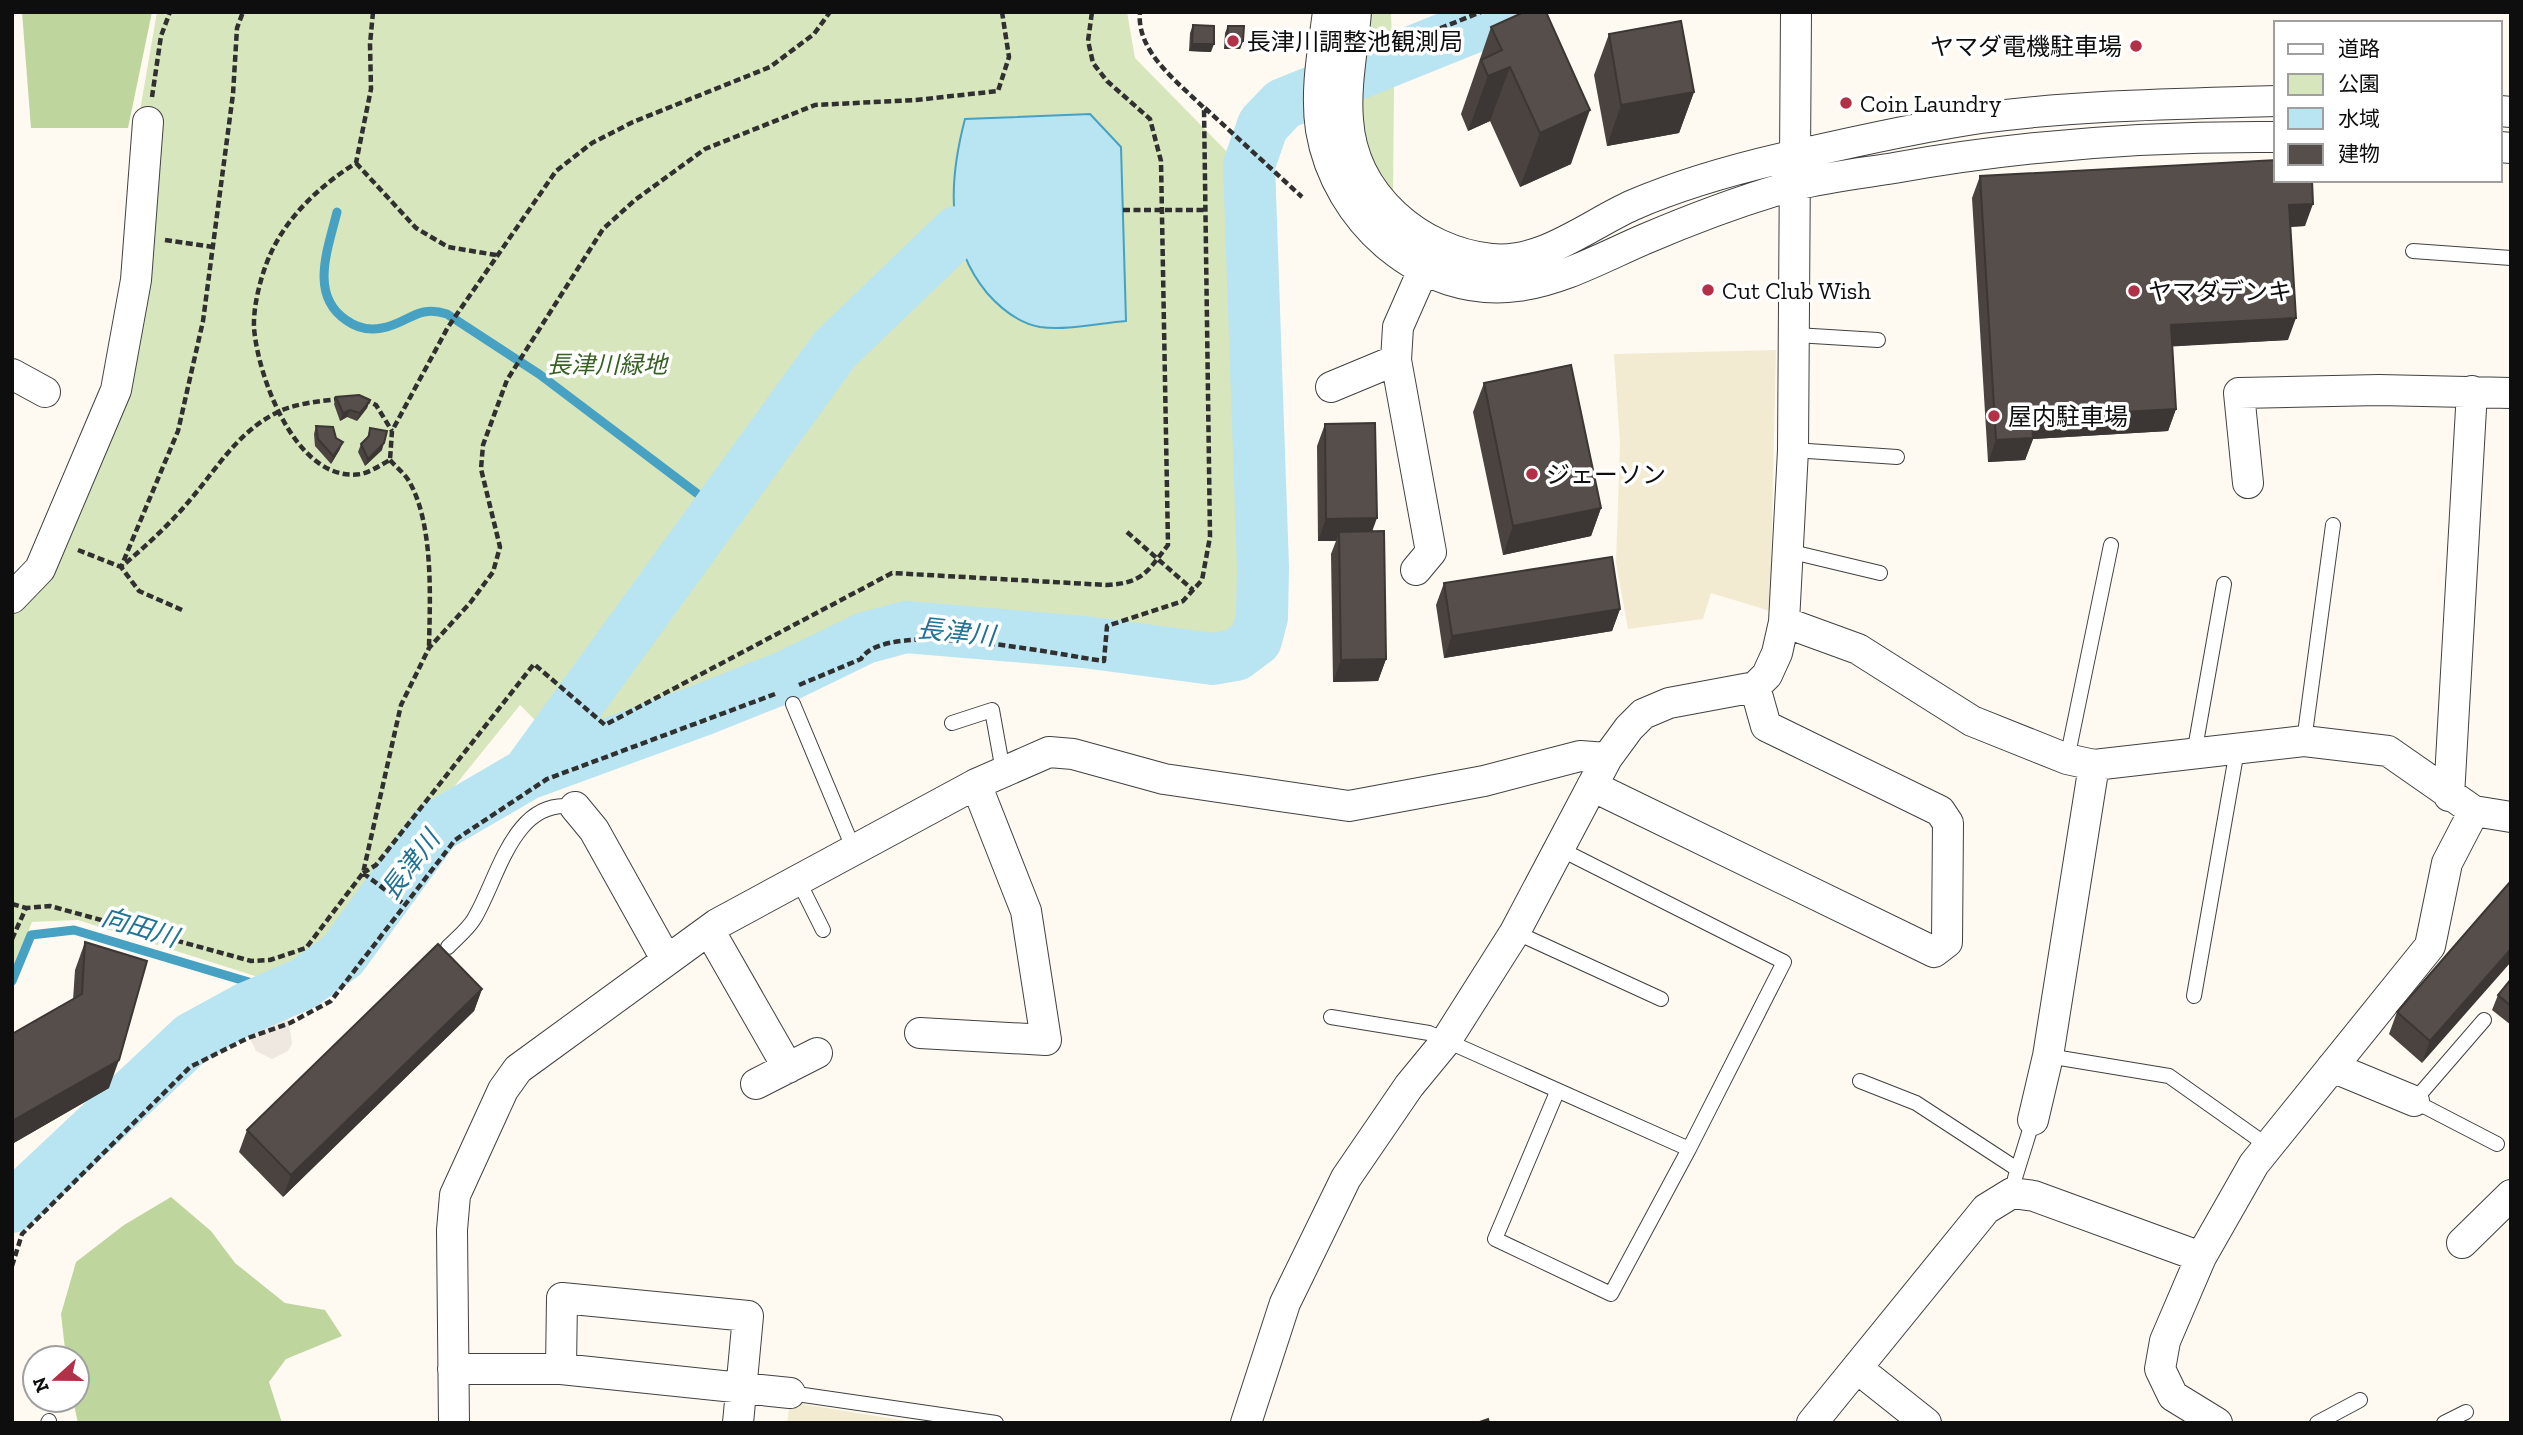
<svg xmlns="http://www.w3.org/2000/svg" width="2523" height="1435" viewBox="0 0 2523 1435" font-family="'Zilla Slab','Noto Sans JP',serif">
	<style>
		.farmland { fill: #f2ebd2 }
		.green { fill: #d7e6bd }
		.forest { fill: #bed59d }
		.plaza { fill: #eee8e0 }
		.water { fill: #b9e4f1; stroke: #46a1c2; stroke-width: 2 }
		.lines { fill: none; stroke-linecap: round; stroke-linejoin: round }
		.stream { stroke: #46a1c2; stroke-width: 9 }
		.river { stroke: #b9e4f1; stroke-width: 52 }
		.service-casing { stroke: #414141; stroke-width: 16 }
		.minor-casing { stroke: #414141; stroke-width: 32 }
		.path { stroke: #303030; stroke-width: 4.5; stroke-dasharray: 7 3.5; stroke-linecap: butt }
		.service { stroke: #fff; stroke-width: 14 }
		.minor { stroke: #fff; stroke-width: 30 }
		.wall { fill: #4a4340 }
		.shaded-wall { fill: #3c3734 }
		.building { fill: #564e4b; stroke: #3c3734; stroke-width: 2 }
		.poi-dot { fill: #b33148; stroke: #fff; stroke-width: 2.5 }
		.labels { text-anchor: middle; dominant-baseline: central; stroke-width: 7; stroke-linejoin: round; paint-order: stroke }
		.poi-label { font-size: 24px; fill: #0e0e0e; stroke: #fff; text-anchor: start }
		.park-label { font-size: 24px; font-style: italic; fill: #386124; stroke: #fff }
		.water-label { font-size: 26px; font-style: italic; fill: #217396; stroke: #fff }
	</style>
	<rect width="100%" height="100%" fill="#fefaf1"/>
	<path class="farmland" d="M1776 350 1770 611 1711 593 1703 619 1628 629 1616 563 1620 445 1614 354Z
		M790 1402 907 1421 906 1423H787Z"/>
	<path class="green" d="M157 12H1127L1135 58 1239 164 1251 617 1236 643 1223 649 1208 650 1139 643 902 630 570 755 520 705 312 963 278 975 255 976 78 920 32 922 12 972V611L126 390 138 122Z
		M1364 12H1391L1392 42 1361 53Z
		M1393 45 1394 80 1357 93 1360 57Z
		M1394 83 1393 196 1369 161 1357 97Z"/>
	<path class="forest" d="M22 12H152L128 128H31Z
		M171 1197 211 1231 235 1263 285 1303 325 1310 342 1336 286 1359 269 1382 282 1423H78L73 1400H77V1358H66L61 1314 76 1262 124 1225Z"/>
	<path class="plaza" d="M288 1016 292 1044 288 1051 272 1059 256 1051 247 1032Z"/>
	<path class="water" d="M1090 114 1121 147 1126 321C1100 323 1066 331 1040 327 1019 323 1001 309 987 293 945 242 949 180 965 119Z"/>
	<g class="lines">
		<path class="stream" d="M337 212C328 249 309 295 346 320 357 328 368 331 382 328 408 324 417 304 447 314L539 374 719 510
			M12 981 31 935 74 930 282 992"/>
		<path class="river" d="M527 774 835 349 957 232
			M12 1207 192 1038 245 1009 303 984 342 956 436 827 527 774 702 710 785 677 865 638 906 627 1084 642 1213 659 1236 655 1256 640 1262 617 1263 568 1249 165 1263 125 1283 104 1511 12"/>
		<defs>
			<path id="service" d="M2413 251 2511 258
				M1796 335 1878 340
				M1793 450 1897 457
				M1788 551 1880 573
				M793 704 854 850
				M952 723 992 710 1003 771
				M2304 741 2333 525
				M2194 754 2224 584
				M2067 759 2111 545
				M798 880 823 930
				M1515 932 1661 999
				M448 947C457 938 468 929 474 919 498 880 513 796 575 807
				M2194 996 2237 750
				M1331 1017 1429 1033 1689 1149
				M2484 1020 2414 1101 2497 1144
				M2048 1056 2169 1076 2268 1146
				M1860 1081 1916 1103 2017 1169
				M1557 1092 1495 1239 1611 1294 1689 1149 1784 962 1560 849
				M2015 1178 2033 1120
				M790 1393 996 1423
				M48 1423 49 1421
				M2317 1423 2360 1400
				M2444 1423 2466 1412"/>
			<path id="minor" d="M1328 12C1323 51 1315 91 1321 130 1336 221 1423 299 1518 286 1563 280 1605 256 1645 239 1694 218 1745 199 1795 185 1827 177 1862 173 1894 168 2021 145 2147 136 2276 137
				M1356 12C1353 48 1345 85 1348 120 1353 195 1419 251 1491 259 1541 265 1590 224 1633 205 1684 183 1742 167 1796 155 1857 141 1920 127 1981 118 2079 105 2178 104 2276 101
				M2500 111 2511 112
				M2500 147 2511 148
				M12 374 45 392
				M1331 387 1396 360
				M2248 483 2239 393 2379 390 2511 393
				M1416 570 1431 552 1396 360 1398 327 1424 268
				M12 598 40 569 116 390 136 280 148 122
				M1784 622 1858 649 1972 721 2067 759 2094 765 2304 741 2388 751 2474 811 2511 817
				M1592 786 1934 952 1947 942 1948 823 1940 811 1766 726 1755 687
				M2449 796 2472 391
				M575 807 594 830 666 959
				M709 930 788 1068
				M920 1033 1046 1040 1026 911 976 784
				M2332 1067 2414 1101
				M756 1084 817 1053
				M2033 1120 2048 1056 2094 765
				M2462 1243 2511 1195
				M453 1369H561L790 1393
				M561 1369 562 1298 748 1316 738 1423
				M1858 1369 1926 1423
				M454 1423 452 1230 455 1195 503 1090 518 1069 717 924 976 784 1049 752 1073 754 1164 779 1349 806 1484 781 1580 756 1607 758
				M1246 1423 1285 1303 1346 1178 1409 1086 1446 1041 1515 932 1607 758 1629 728 1643 714 1669 703 1755 687 1767 675 1777 653 1784 622 1793 450 1796 12
				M1812 1423 1986 1209 2012 1193 2034 1196 2201 1257
				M2217 1423 2173 1396 2160 1369 2165 1341 2201 1257 2254 1164 2430 946 2447 863 2474 811"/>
		</defs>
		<use href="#service" class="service-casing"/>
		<use href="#minor" class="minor-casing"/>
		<path class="path" d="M373 12 370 44 371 89 356 163C321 185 287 216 270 255 261 275 253 306 254 328 258 378 297 484 361 474 371 472 382 464 390 460L392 431 448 327 556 171 592 143 633 122 770 67 814 34 830 12
			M1411 40 1481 12
			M152 97 161 36 170 12
			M1205 108 1302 197
			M356 163 416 228 448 247 496 255
			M1123 210H1205
			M165 240 213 247
			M364 399 376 405 392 431
			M390 460C396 467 404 473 409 481 434 525 430 598 429 647
			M1127 532 1193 590
			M78 550 121 567C146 546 170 524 190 500 218 467 237 433 276 413 292 404 320 401 339 399
			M182 610 139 591 121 567 178 431 203 321 233 94 237 28 243 12
			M799 685 861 659C886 617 1059 655 1104 661L1107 626 1183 601 1202 580 1210 537 1204 108C1178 82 1136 52 1140 12
			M363 873 376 865 534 664 605 725 892 573 1107 585C1143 583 1147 572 1168 545L1161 161 1150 119 1107 81 1093 63 1088 41 1092 12
			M363 873 404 904
			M12 904 26 908
			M12 939 26 908 50 906 251 961 270 960 306 948 363 873 401 705 429 648 470 603 493 572 500 547 481 469 483 445 507 380 603 229 635 200 705 149 815 105 916 100 998 91 1009 57 1002 12
			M12 1266 22 1234 190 1067 248 1038 290 1023 331 1001 455 840 547 779 775 694"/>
		<use href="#service" class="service"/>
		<use href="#minor" class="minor"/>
	</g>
	<path class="wall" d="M1193 25 1211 52 1189 51 1190 33Z
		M1228 26 1243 41 1240 49H1224L1225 33Z
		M1491 27 1571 164 1520 187 1490 121 1468 131 1461 114Z
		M1609 34 1694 92 1679 133 1607 146 1594 75Z
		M1980 176 2305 226 2291 227 2288 340 2172 346 2176 409 2168 431 2033 439 2025 460 1988 462 1972 198Z
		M1484 383 1601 508 1591 536 1503 555 1473 412Z
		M336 397 370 400 367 408 357 421 347 417 340 421 334 404Z
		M1325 424 1373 531 1386 659 1378 681 1333 682 1331 554 1336 541H1318L1317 446Z
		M316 426 340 449 331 464 315 446 314 434Z
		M370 428 382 450 365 466 358 452 361 444 367 438Z
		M1444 583 1620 609 1612 631 1444 658 1436 605Z
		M2511 883 2422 1063 2389 1034 2397 1012Z
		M85 942 109 1088 12 1144V1034L73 1000 75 970Z
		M2511 979V1025L2492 1010 2498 995Z
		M482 989 474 1011 283 1197 239 1152 247 1130Z"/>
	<path class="shaded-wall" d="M1227 41H1243L1240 49H1224Z
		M1192 44H1214L1211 52 1189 51Z
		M1510 67 1490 121 1468 131 1488 76Z
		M1694 92 1679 133 1607 146 1621 105Z
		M1590 110 1571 164 1520 187 1540 133Z
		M2313 204 2305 226 2281 227 2289 205Z
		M2296 318 2288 340 2163 347 2171 325Z
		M370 400 367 408 357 421 360 413Z
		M2176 409 2168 431 2033 439 2025 460 1988 462 1996 440 2032 417Z
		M350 410 347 417 340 421 343 413Z
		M343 442 340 449 331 464 333 456Z
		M384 443 382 450 365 466 368 459Z
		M1601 508 1591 536 1503 555 1513 526Z
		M1377 518 1369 540 1339 532 1336 541H1318L1326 519Z
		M1620 609 1612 631 1444 658 1452 636Z
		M1386 659 1378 681 1333 682 1341 660Z
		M2511 949V962L2422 1063 2430 1041Z
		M482 989 474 1011 283 1197 291 1175Z
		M119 1060 109 1088 12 1144V1121Z"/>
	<path class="building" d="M1524 12H1546L1590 110 1540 133 1510 67 1488 76 1481 60 1502 50 1491 27Z
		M1681 21 1694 92 1621 105 1609 34Z
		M1193 25 1214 26V44H1192Z
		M1228 26H1244L1243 41H1227Z
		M2276 160V180H2312L2313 204 2289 205 2296 318 2171 325 2176 409 2032 417 2033 438 1996 440 1980 176Z
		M1571 365 1601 508 1513 526 1484 383Z
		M359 395 370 400 360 413 350 410 343 413 336 397Z
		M1375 423 1377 518 1326 519 1325 424Z
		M316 426 333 427 336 438 343 442 333 456 318 439Z
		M370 428 387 431 384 443 368 459 361 444 369 436Z
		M1384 531 1386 659 1341 660 1339 532Z
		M1612 557 1620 609 1452 636 1444 583Z
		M2510 882 2511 883V949L2430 1041 2397 1012Z
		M85 942 147 961 119 1060 12 1121V1034L82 994Z
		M438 944 482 989 291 1175 247 1130Z
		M2511 979V1006L2498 995Z
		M1488 1419 1489 1423H1477Z"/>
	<g class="poi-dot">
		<circle cx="1233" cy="41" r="7"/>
		<circle cx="2136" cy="46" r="7"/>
		<circle cx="1846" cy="103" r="7"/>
		<circle cx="1708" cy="290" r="7"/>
		<circle cx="2134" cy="291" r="7"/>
		<circle cx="1994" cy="416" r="7"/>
		<circle cx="1532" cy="474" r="7"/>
	</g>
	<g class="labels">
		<g class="poi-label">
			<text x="1247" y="41">長津川調整池観測局</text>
			<text x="2122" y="46" text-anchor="end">ヤマダ電機駐車場</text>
			<text x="1860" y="103">Coin Laundry</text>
			<text x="1722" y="290">Cut Club Wish</text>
			<text x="2148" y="291">ヤマダデンキ</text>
			<text x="2008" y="416">屋内駐車場</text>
			<text x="1546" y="474">ジェーソン</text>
		</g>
		<g class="park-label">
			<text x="607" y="364">長津川緑地</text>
		</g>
		<g class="water-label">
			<text transform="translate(956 632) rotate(6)">長津川</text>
			<text transform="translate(410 865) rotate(-53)">長津川</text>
			<text transform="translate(140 927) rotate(17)">向田川</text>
		</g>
	</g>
	<rect width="2523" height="1435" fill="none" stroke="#0e0e0e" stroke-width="28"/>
	<rect x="2274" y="21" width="228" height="161" fill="#ffffff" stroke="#9f9f9f" stroke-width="2"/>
	<rect x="2288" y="44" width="35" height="10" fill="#ffffff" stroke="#9f9f9f" stroke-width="2"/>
	<text x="2338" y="56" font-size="21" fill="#0e0e0e">道路</text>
	<rect x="2288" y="74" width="35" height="21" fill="#d7e6bd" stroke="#9f9f9f" stroke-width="2"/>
	<text x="2338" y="91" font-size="21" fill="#0e0e0e">公園</text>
	<rect x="2288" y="108" width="35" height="21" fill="#b9e4f1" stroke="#9f9f9f" stroke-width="2"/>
	<text x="2338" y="126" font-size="21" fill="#0e0e0e">水域</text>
	<rect x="2288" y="144" width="35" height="21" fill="#564e4b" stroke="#9f9f9f" stroke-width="2"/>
	<text x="2338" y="161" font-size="21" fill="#0e0e0e">建物</text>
	<g transform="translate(56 1379) rotate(249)"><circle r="33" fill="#ffffff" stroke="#9f9f9f" stroke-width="2"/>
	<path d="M0-5L12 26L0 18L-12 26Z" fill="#b33148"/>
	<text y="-10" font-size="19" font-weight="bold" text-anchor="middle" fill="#0e0e0e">N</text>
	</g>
</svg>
